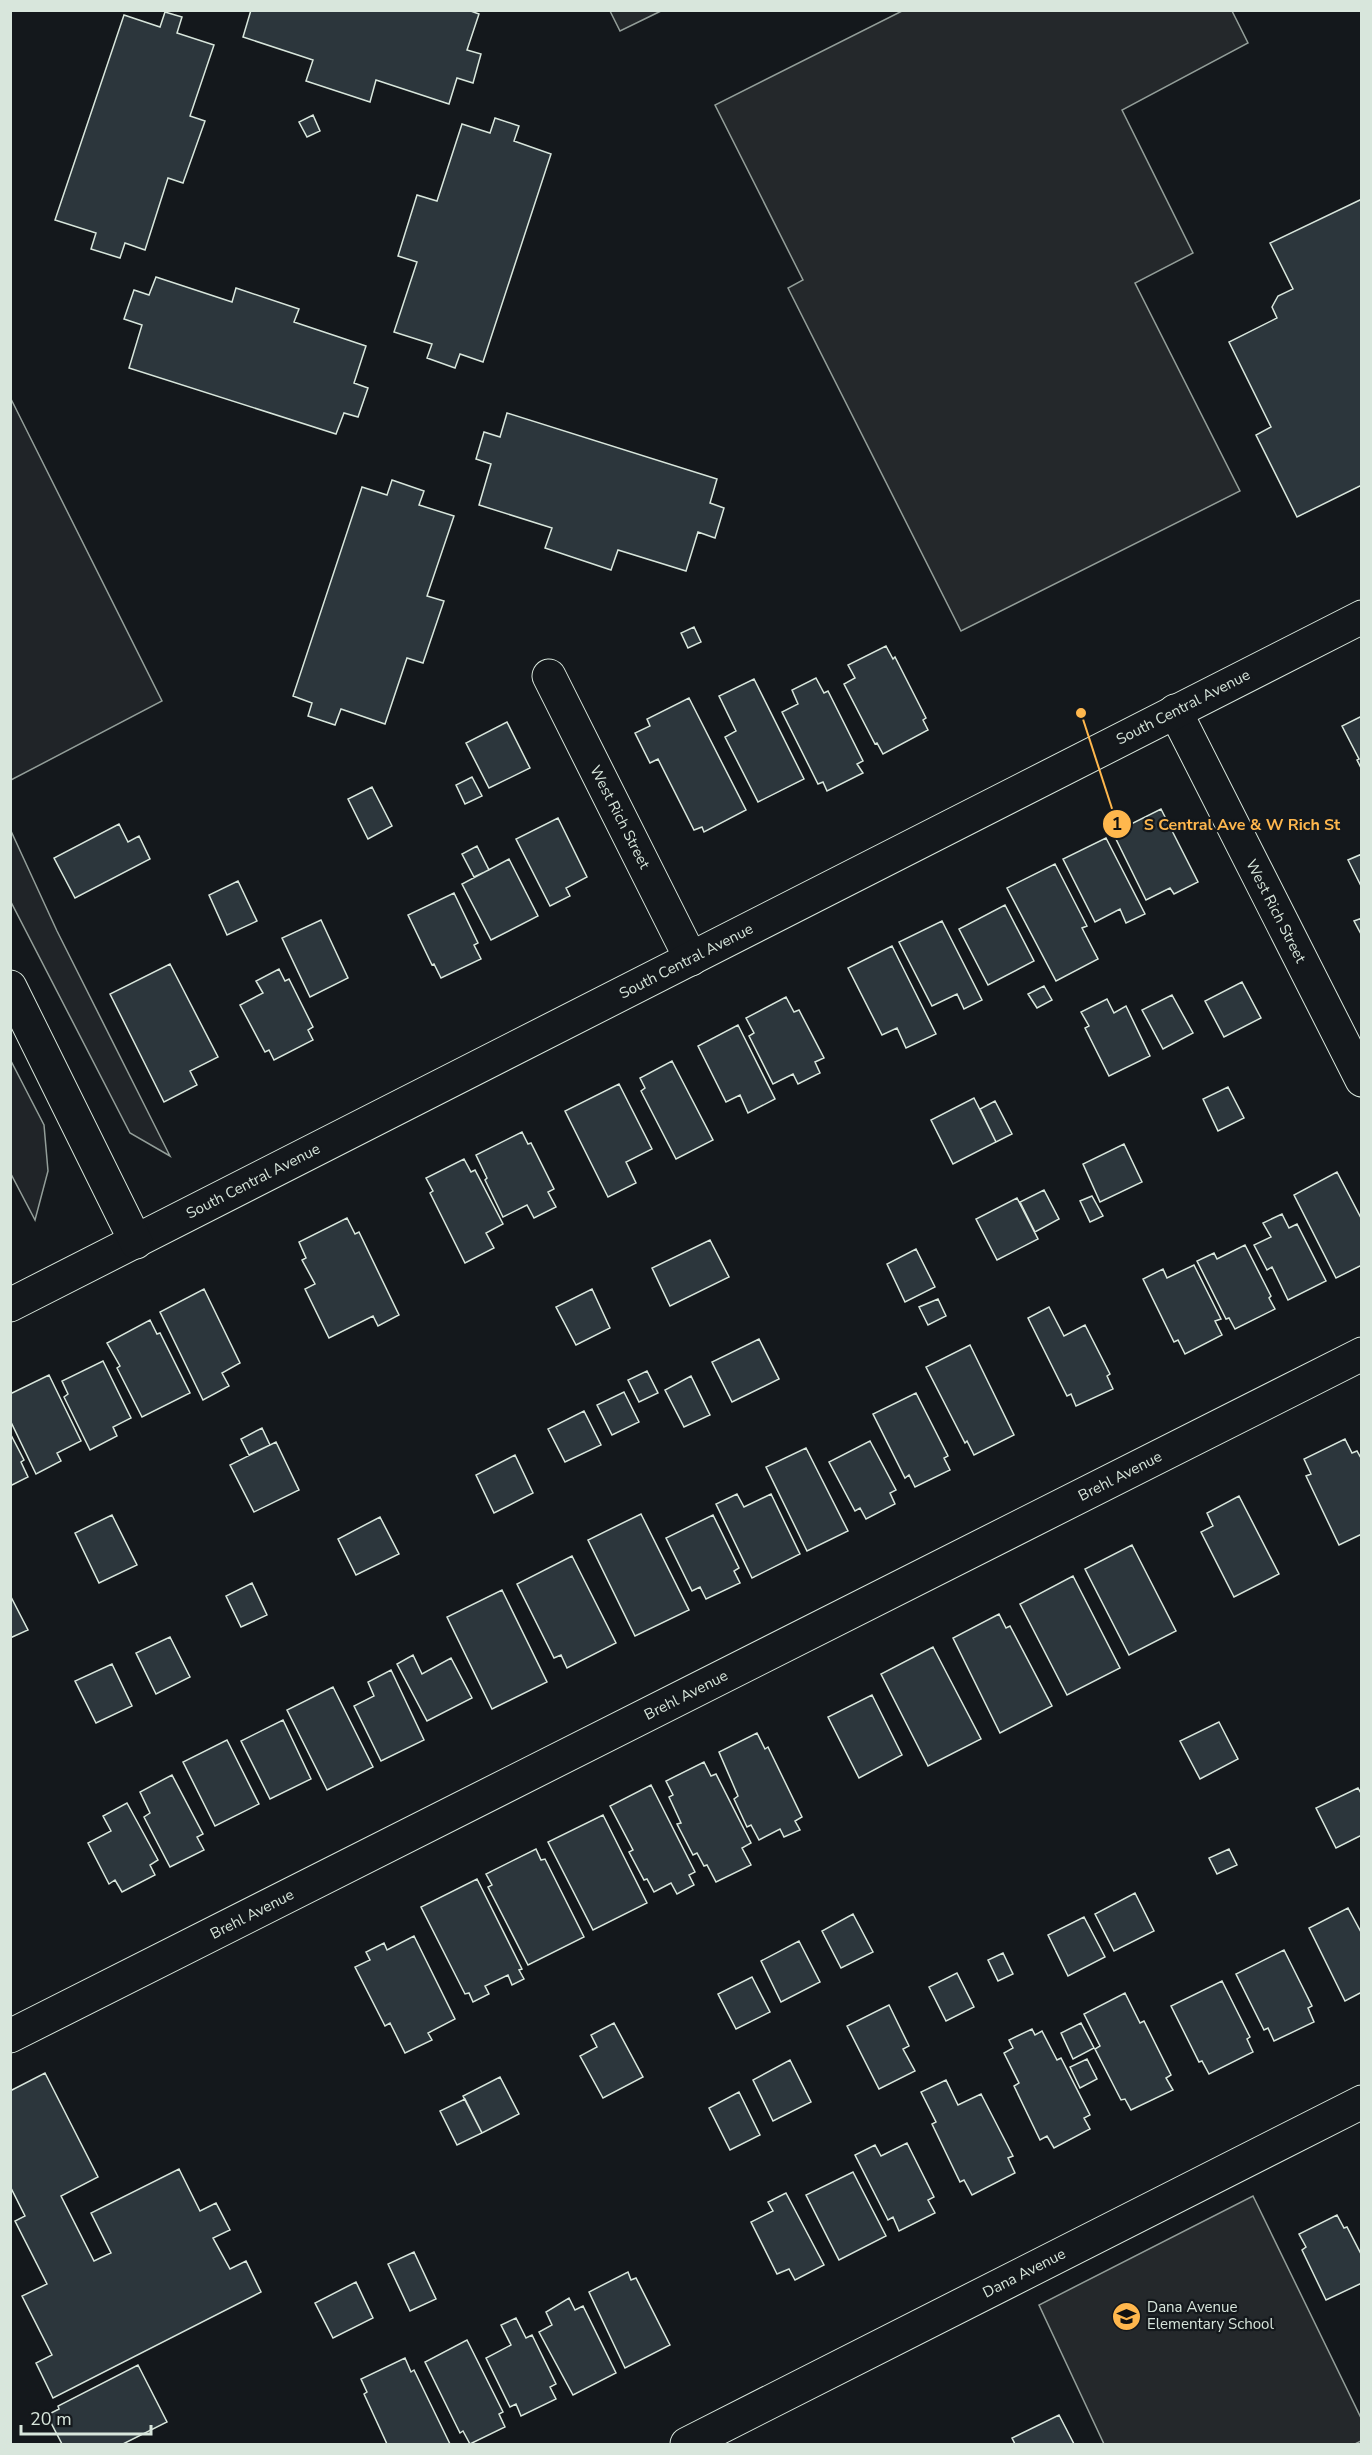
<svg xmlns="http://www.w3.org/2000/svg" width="1372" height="2455" viewBox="0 0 1372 2455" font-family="'Nunito Sans',sans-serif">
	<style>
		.green { fill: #202428; stroke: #939e99; stroke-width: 1.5 }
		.parking { fill: #24282b; stroke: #939e99; stroke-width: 1.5 }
		.building { fill: #2c363c; stroke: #d8e6dc; stroke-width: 1.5 }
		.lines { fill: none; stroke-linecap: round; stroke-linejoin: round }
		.minor-casing { stroke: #d8e6dc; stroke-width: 35 }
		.primary-casing { stroke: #d8e6dc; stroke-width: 35 }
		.motorway-casing { stroke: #d8e6dc; stroke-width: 35 }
		.minor { stroke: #14181c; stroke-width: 33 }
		.primary { stroke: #14181c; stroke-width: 33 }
		.motorway { stroke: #14181c; stroke-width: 33 }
		.labels { text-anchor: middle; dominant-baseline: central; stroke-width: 4.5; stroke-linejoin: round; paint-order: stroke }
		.street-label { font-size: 15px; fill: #d8e6dc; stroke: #14181c }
		.poi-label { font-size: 15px; fill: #d8e6dc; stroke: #14181c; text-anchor: start }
		.leader { fill: none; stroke: #ffb74d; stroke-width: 2 }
		.callout-dot { fill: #ffb74d; stroke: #14181c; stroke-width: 2 }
		.mark-label { font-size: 18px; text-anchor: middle; font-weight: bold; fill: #111 }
		.callout-label { font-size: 16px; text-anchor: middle; font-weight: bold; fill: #ffb74d; stroke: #14181c; stroke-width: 4.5; stroke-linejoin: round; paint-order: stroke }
	</style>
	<rect width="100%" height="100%" fill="#14181c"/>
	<path class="green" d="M11 399 162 701 11 780H10Z
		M11 831 57 931 170 1156 130 1133 11 902Z
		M10 1059 44 1125 48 1171 35 1220 11 1174Z"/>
	<path class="parking" d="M610 11H661L620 31Z
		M902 11H1232L1248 43 1122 110 1193 253 1135 283 1240 491 961 631 788 288 803 280 715 105Z
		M1253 2196 1361 2418V2441L1355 2444H1104L1039 2305Z"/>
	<path class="building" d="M251 10H468L479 14 467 50 481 54 473 83 457 78 449 104 376 80 370 102 306 81 313 60 243 37Z
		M165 12 182 17 177 33 214 45 190 116 205 121 183 183 168 178 145 250 125 243 120 258 91 249 96 233 55 220 124 15 160 27Z
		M313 115 320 131 307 137 299 122Z
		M495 118 519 126 514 141 551 154 483 362 460 354 455 368 427 358 432 344 394 332 417 262 398 256 417 195 437 201 462 124 490 133Z
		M1362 199V485L1297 517 1256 435 1271 427 1229 342 1277 318 1272 307 1278 296 1293 289 1270 243Z
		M156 277 232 302 236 288 299 309 294 322 366 346 354 383 368 388 358 417 344 413 336 434 129 368 142 325 124 319 134 290 149 295Z
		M507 413 717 479 710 503 724 508 715 538 698 532 686 571 618 550 611 570 545 548 552 528 479 505 491 464 476 459 484 432 500 437Z
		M392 480 424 491 419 505 454 516 427 596 444 601 423 663 407 658 385 724 341 709 335 725 308 716 312 703 293 696 362 487 387 495Z
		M694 627 701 642 688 648 681 633Z
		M886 646 893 659 895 657 926 718 923 720 928 730 883 754 877 743 875 744 844 684 855 678 848 665Z
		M816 678 824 693 828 691 863 761 857 764 863 773 827 791 823 782 818 784 782 712 798 704 792 690Z
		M754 679 804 779 758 802 725 737 736 731 719 696Z
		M689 698 746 810 704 832 702 827 694 830 658 759 650 763 635 733 650 726 647 719Z
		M1362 716V770L1357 760 1359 759 1342 726Z
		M507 722 530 768 489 788 466 743Z
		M472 777 482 796 465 804 456 785Z
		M372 787 392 826 368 839 348 799Z
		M1161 809 1198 882 1174 894 1170 888 1146 900 1113 833Z
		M558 818 587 877 566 888 570 896 550 906 516 839Z
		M119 824 128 842 139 836 150 859 75 898 54 858Z
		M1106 838 1145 914 1126 923 1120 909 1095 922 1063 859Z
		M477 846 489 870 474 877 462 854Z
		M1362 854V888L1348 860Z
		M509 859 538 916 491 940 462 884Z
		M1055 864 1087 926 1082 928 1098 959 1056 981 1007 888Z
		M238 881 257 921 227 935 209 895Z
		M454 893 478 943 474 945 481 959 441 978 434 964 432 965 408 915Z
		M1005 905 1034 961 988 985 959 929Z
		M1362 918V936L1354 921Z
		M321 920 348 978 310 997 282 938Z
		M942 921 982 1000 964 1009 957 994 932 1006 899 942Z
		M892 946 936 1034 906 1048 897 1028 882 1035 848 968Z
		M170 964 218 1057 190 1071 197 1085 164 1102 110 994Z
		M279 969 285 981 289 979 313 1027 308 1030 313 1040 274 1060 269 1050 265 1052 240 1005 263 993 256 981Z
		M1242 982 1261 1018 1224 1037 1205 1001Z
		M1044 986 1052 1000 1037 1008 1028 994Z
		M1172 995 1193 1033 1163 1049 1142 1010Z
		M786 997 794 1012 799 1010 824 1058 815 1062 820 1073 798 1084 793 1074 773 1084 749 1036 754 1033 746 1018Z
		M1107 999 1114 1013 1126 1006 1150 1056 1109 1076 1085 1028 1089 1026 1081 1012Z
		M738 1025 775 1099 748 1113 740 1095 726 1102 698 1046Z
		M672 1061 713 1140 676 1159 641 1091 645 1088 640 1078Z
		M619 1084 652 1149 626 1162 636 1183 608 1197 565 1111Z
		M1228 1087 1244 1118 1218 1131 1203 1099Z
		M974 1098 996 1142 953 1164 931 1120Z
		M995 1101 1012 1134 996 1142 980 1109Z
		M522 1132 528 1144 531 1143 554 1189 548 1192 556 1207 534 1218 527 1205 503 1217 485 1180 487 1178 476 1155Z
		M1124 1144 1142 1182 1100 1202 1083 1164Z
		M464 1159 471 1172 475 1170 503 1224 486 1233 494 1248 465 1263 430 1193 433 1191 426 1178Z
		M1337 1172 1362 1220V1265L1336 1278 1294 1195Z
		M1044 1190 1059 1219 1035 1232 1020 1202Z
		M1092 1196 1103 1216 1090 1222 1080 1201Z
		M1017 1198 1038 1239 997 1260 976 1219Z
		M1282 1214 1289 1228 1297 1224 1326 1281 1288 1300 1272 1267 1267 1270 1254 1245 1271 1237 1263 1223Z
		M347 1218 355 1234 359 1232 399 1315 378 1326 373 1316 329 1338 305 1289 315 1284 302 1260 306 1258 299 1242Z
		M710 1240 729 1277 670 1306 652 1268Z
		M1245 1245 1271 1296 1269 1298 1275 1309 1235 1329 1229 1318 1226 1319 1197 1261 1214 1253 1217 1259Z
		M916 1249 935 1287 905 1302 887 1264Z
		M1194 1265 1221 1319 1215 1321 1222 1335 1185 1354 1178 1340 1174 1342 1143 1279 1163 1269 1167 1278Z
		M204 1289 240 1363 222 1373 229 1386 203 1400 160 1312Z
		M592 1289 610 1328 576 1345 556 1307Z
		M938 1299 946 1316 928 1325 919 1307Z
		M1049 1307 1064 1336 1085 1325 1110 1374 1107 1376 1113 1389 1076 1406 1071 1394 1067 1396 1028 1318Z
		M150 1320 157 1334 160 1333 190 1393 142 1417 117 1368 120 1366 107 1343Z
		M759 1339 779 1379 732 1402 712 1362Z
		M970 1345 1014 1435 974 1455 967 1441 965 1443 926 1367Z
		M103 1361 131 1418 113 1427 117 1436 90 1450 64 1397 68 1394 62 1381Z
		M647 1371 658 1393 639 1402 628 1380Z
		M49 1375 81 1441 57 1453 61 1461 36 1474 10 1420V1394Z
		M691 1376 710 1415 684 1427 665 1390Z
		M624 1392 639 1422 612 1435 597 1405Z
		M916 1393 948 1456 944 1458 950 1470 915 1487 909 1475 905 1478 873 1414Z
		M584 1411 601 1445 565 1462 548 1429Z
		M262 1428 270 1445 249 1455 241 1439Z
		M10 1433 24 1460 21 1462 28 1477 10 1486Z
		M1345 1439 1352 1453 1357 1451 1362 1460V1534L1339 1545 1306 1476 1311 1474 1304 1459Z
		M870 1441 896 1490 890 1493 895 1504 866 1519 860 1508 855 1511 829 1462Z
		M276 1442 299 1490 254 1512 230 1465Z
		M806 1448 848 1531 807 1551 766 1467Z
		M515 1455 533 1493 494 1513 476 1475Z
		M737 1494 744 1507 771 1494 800 1554 752 1578 716 1504Z
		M1239 1496 1279 1574 1234 1597 1201 1532 1213 1526 1207 1513Z
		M641 1514 689 1610 635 1636 588 1540Z
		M112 1515 137 1565 99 1583 75 1533Z
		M713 1515 739 1568 734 1571 740 1583 706 1599 700 1587 692 1591 666 1538Z
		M380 1517 399 1554 356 1575 338 1539Z
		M1132 1545 1176 1631 1129 1655 1085 1569Z
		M572 1556 616 1643 567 1668 561 1655 554 1658 517 1584Z
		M1073 1576 1120 1668 1067 1695 1020 1604Z
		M252 1583 267 1615 241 1627 226 1596Z
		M502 1590 547 1682 492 1709 447 1617Z
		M10 1595 28 1630 10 1638Z
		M999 1614 1006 1628 1010 1626 1052 1706 1000 1733 953 1638Z
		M170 1637 190 1677 156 1694 136 1653Z
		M933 1647 981 1739 928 1766 881 1674Z
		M413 1655 422 1674 451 1658 472 1698 427 1721 397 1664Z
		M112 1664 132 1706 96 1723 75 1681Z
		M391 1670 424 1740 381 1761 354 1706 374 1696 368 1682Z
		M333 1687 373 1767 327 1790 287 1710Z
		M872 1695 902 1755 859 1778 828 1717Z
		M283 1720 311 1779 270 1799 241 1741Z
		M1219 1722 1238 1759 1200 1779 1180 1741Z
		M757 1733 765 1749 768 1747 802 1817 795 1821 800 1830 784 1837 780 1829 759 1840 751 1825 747 1827 734 1799 738 1796 719 1752Z
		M227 1740 259 1804 215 1826 183 1762Z
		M704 1762 711 1776 716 1774 751 1843 742 1848 751 1865 716 1882 707 1865 704 1866 697 1853 693 1855 677 1824 681 1823 669 1797 673 1795 666 1781Z
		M172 1775 203 1834 197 1837 204 1850 170 1867 144 1817 150 1813 140 1792Z
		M651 1785 695 1872 689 1875 694 1885 677 1894 671 1883 654 1892 647 1879 644 1880 629 1852 633 1850 610 1806Z
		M1358 1788 1362 1795V1835L1336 1848 1316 1808Z
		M127 1803 158 1860 150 1865 155 1875 122 1892 115 1880 109 1884 88 1843 111 1831 103 1816Z
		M603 1815 647 1903 593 1930 548 1842Z
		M536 1849 541 1860 545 1859 584 1937 528 1965 488 1887 492 1885 486 1874Z
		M1229 1849 1237 1865 1217 1874 1209 1858Z
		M477 1879 522 1969 519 1970 524 1979 512 1985 508 1975 485 1986 489 1994 473 2002 469 1993 465 1994 421 1907Z
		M1135 1893 1154 1931 1114 1951 1095 1914Z
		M1348 1908 1362 1934V1992L1345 2001 1309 1928Z
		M853 1914 873 1952 841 1968 822 1931Z
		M1084 1917 1105 1957 1068 1976 1048 1935Z
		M414 1936 455 2019 428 2033 432 2040 405 2053 390 2023 385 2026 355 1967 370 1960 366 1952 384 1943 387 1950Z
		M799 1941 820 1982 781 2002 761 1961Z
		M1284 1950 1312 2006 1308 2008 1314 2022 1274 2041 1268 2028 1264 2030 1236 1974Z
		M1003 1953 1013 1974 998 1981 988 1960Z
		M957 1973 974 2007 946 2021 929 1987Z
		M752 1977 770 2012 736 2029 718 1994Z
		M1222 1981 1250 2037 1247 2039 1253 2052 1209 2074 1202 2061 1199 2062 1171 2006Z
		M1125 1993 1140 2023 1144 2021 1171 2075 1166 2078 1173 2090 1131 2110 1125 2099 1121 2100 1095 2049 1100 2046 1084 2014Z
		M889 2005 909 2046 903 2049 915 2071 879 2089 847 2026Z
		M614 2023 643 2077 603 2098 580 2056 597 2047 591 2035Z
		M1081 2023 1094 2048 1073 2059 1061 2033Z
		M1032 2029 1035 2035 1042 2031 1057 2060 1061 2058 1090 2115 1084 2118 1090 2129 1054 2148 1047 2136 1040 2140 1014 2086 1019 2083 1004 2053 1013 2048 1009 2040Z
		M1087 2059 1097 2079 1080 2088 1070 2067Z
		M790 2060 811 2102 773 2121 753 2080Z
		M45 2073 98 2177 61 2196 94 2261 111 2253 91 2213 179 2169 200 2211 216 2203 230 2230 213 2238 230 2269 246 2261 261 2292 53 2398 36 2363 52 2355 22 2296 47 2284 15 2221 25 2216 10 2186V2091Z
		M500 2077 519 2114 482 2133 463 2096Z
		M946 2080 958 2105 981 2094 1013 2156 1008 2158 1015 2173 972 2195 964 2180 960 2182 932 2124 936 2122 921 2092Z
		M739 2092 760 2135 730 2150 709 2108Z
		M465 2099 482 2133 457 2145 440 2111Z
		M907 2143 934 2197 928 2200 935 2213 899 2231 893 2217 888 2220 855 2155 875 2145 881 2156Z
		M853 2172 886 2236 839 2260 806 2195Z
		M786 2193 824 2265 795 2280 789 2269 777 2274 751 2222 773 2211 768 2202Z
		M1337 2215 1344 2228 1347 2227 1362 2256V2283L1326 2300 1302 2250 1306 2247 1299 2234Z
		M414 2252 436 2299 410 2311 388 2264Z
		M628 2272 631 2280 636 2278 670 2345 625 2368 589 2292Z
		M356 2282 373 2318 333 2338 315 2303Z
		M569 2298 575 2310 583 2306 616 2373 573 2395 539 2332 552 2325 546 2312Z
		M516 2318 526 2338 532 2335 556 2384 550 2387 556 2399 521 2416 516 2404 510 2407 486 2358 511 2345 501 2325Z
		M467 2340 503 2412 499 2414 505 2427 470 2444 463 2431 460 2433 425 2362Z
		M405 2358 411 2372 414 2370 450 2444H387L364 2394 367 2392 361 2379Z
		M138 2365 167 2422 123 2444H62L47 2415 59 2409 58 2406Z
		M1059 2415 1074 2444H1015L1012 2438Z"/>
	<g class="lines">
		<defs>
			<path id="minor" d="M549 676 691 959
				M1175 711 1362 1080
				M10 2036 1362 1354
				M687 2444 1362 2102"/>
			<path id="primary" d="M10 1305 1362 617"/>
			<path id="motorway" d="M10 987 136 1242"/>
		</defs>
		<use href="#minor" class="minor-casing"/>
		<use href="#primary" class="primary-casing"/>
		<use href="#motorway" class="motorway-casing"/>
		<use href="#minor" class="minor"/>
		<use href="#primary" class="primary"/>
		<use href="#motorway" class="motorway"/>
	</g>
	<defs>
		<symbol id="school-disc" viewBox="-11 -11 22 22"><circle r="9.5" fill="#ffb74d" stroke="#14181c"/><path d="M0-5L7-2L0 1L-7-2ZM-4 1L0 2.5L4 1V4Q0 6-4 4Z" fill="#111"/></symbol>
	</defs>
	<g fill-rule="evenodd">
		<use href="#school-disc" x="1110" y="2300" width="33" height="33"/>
	</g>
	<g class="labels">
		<g class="street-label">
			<text transform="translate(1183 707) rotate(-27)">South Central Avenue</text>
			<text transform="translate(620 817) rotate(63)">West Rich Street</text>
			<text transform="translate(1276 911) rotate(63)">West Rich Street</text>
			<text transform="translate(686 961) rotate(-27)">South Central Avenue</text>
			<text transform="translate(253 1181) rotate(-27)">South Central Avenue</text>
			<text transform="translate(1120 1476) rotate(-27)">Brehl Avenue</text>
			<text transform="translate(686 1695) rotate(-27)">Brehl Avenue</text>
			<text transform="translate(252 1914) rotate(-27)">Brehl Avenue</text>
			<text transform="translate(1024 2273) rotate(-27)">Dana Avenue</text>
		</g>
		<g class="poi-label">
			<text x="1147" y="2307">Dana Avenue<tspan x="1147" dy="17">Elementary School</tspan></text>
		</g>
	</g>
	<path class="leader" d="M1081 713L1117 824"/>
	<g class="callout-dot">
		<circle cx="1081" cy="713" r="6"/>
		<circle cx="1117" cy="824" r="15"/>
	</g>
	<g class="mark-label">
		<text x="1117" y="830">1</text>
	</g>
	<g class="callout-label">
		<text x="1242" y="830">S Central Ave &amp; W Rich St</text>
	</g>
	<rect width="1372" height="2455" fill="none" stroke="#d8e6dc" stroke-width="24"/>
	<path d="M21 2425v9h130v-9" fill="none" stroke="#d8e6dc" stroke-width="3"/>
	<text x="30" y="2425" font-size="18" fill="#d8e6dc" stroke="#14181c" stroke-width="4.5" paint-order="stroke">20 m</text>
</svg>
